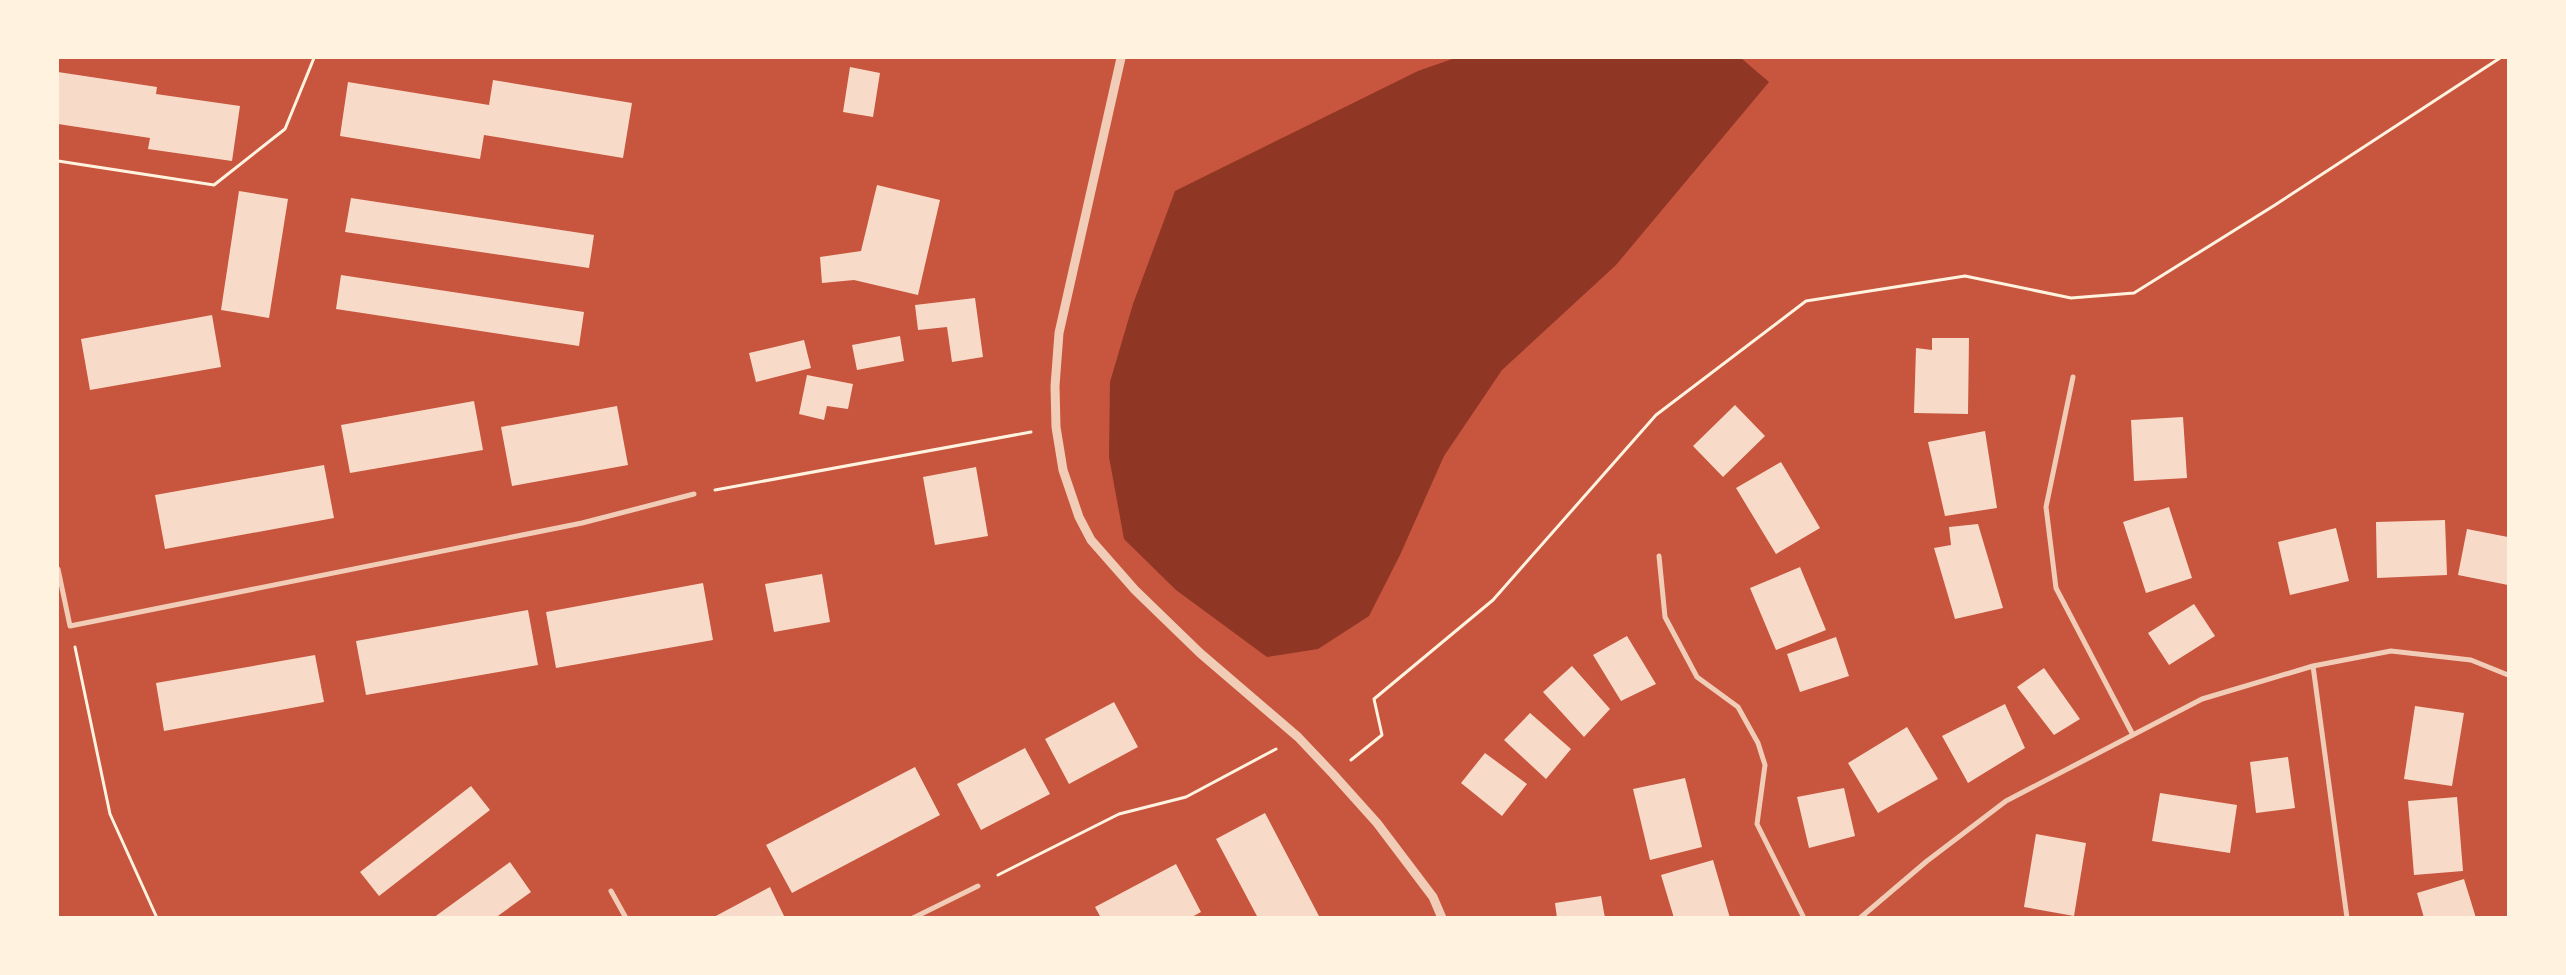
<svg xmlns="http://www.w3.org/2000/svg" width="2566" height="975" viewBox="0 0 2566 975" font-family="'Work Sans',sans-serif">
	<style>
		.water { fill: #8f3625 }
		.building { fill: #f7dbc8 }
		.lines { fill: none; stroke-linecap: round; stroke-linejoin: round }
		.path { stroke: #fff3e0; stroke-width: 3 }
		.minor { stroke: #f1ccb7; stroke-width: 5 }
		.tertiary { stroke: #f1ccb7; stroke-width: 9 }
	</style>
	<rect width="100%" height="100%" fill="#c8553d"/>
	<path class="water" d="M1455 58H1741L1769 82 1616 265 1502 370 1444 456 1400 555 1369 616 1318 649 1267 657 1176 590 1124 539 1109 457 1110 382 1133 304 1175 191 1418 71Z"/>
	<path class="building" d="M850 67 880 73 873 117 843 112Z
		M58 72 157 87 156 94 240 106 232 161 148 149 150 138 58 124Z
		M493 80 632 103 623 158 484 135 480 159 340 136 348 82 489 105Z
		M877 185 940 200 918 295 854 280 822 283 820 257 861 251Z
		M239 191 288 199 269 318 221 310Z
		M351 198 594 235 589 268 345 232Z
		M341 275 584 312 579 346 336 309Z
		M975 298 983 357 952 362 947 327 918 330 915 305Z
		M212 315 221 367 90 390 81 339Z
		M900 336 904 361 857 370 852 345Z
		M1932 338H1969L1968 414 1914 413 1916 348 1932 350Z
		M804 340 811 368 756 382 749 353Z
		M807 375 853 384 848 409 827 406 824 420 799 414Z
		M474 401 483 450 350 473 341 425Z
		M1735 405 1765 436 1723 477 1693 446Z
		M617 406 628 465 512 486 501 427Z
		M2183 417 2187 478 2134 481 2131 420Z
		M1985 431 1997 508 1945 516 1928 442Z
		M1781 462 1820 528 1776 554 1736 488Z
		M324 465 334 518 165 549 155 495Z
		M976 467 988 536 935 545 923 477Z
		M2169 507 2192 578 2146 593 2123 522Z
		M2445 520 2447 575 2377 578 2376 522Z
		M1978 524 2003 608 1955 619 1934 548 1951 545 1949 527Z
		M2336 528 2349 581 2290 595 2278 542Z
		M2467 529 2508 537V585L2458 575Z
		M1800 567 1826 630 1776 650 1750 588Z
		M822 574 830 622 774 632 765 584Z
		M703 583 713 640 556 668 546 612Z
		M2194 604 2215 636 2169 665 2148 633Z
		M528 610 538 665 366 695 356 641Z
		M1627 636 1656 684 1621 701 1593 655Z
		M1836 637 1849 676 1800 692 1787 654Z
		M315 655 324 702 164 731 156 683Z
		M1572 666 1610 709 1584 737 1543 692Z
		M2044 668 2080 719 2054 735 2017 687Z
		M1114 702 1138 747 1069 784 1045 739Z
		M2005 704 2025 748 1968 783 1942 736Z
		M2415 706 2464 713 2452 786 2404 779Z
		M1530 713 1571 749 1546 779 1504 740Z
		M1907 727 1938 779 1878 813 1848 763Z
		M1025 748 1050 794 981 830 957 784Z
		M1485 753 1527 784 1502 816 1461 783Z
		M2288 757 2295 808 2256 813 2250 762Z
		M915 767 940 815 792 893 766 845Z
		M1685 778 1702 847 1650 860 1633 789Z
		M471 786 490 810 379 896 360 872Z
		M1844 788 1855 836 1809 848 1797 797Z
		M2160 793 2237 805 2230 853 2152 841Z
		M2457 797 2463 871 2414 875 2408 801Z
		M1265 813 1320 918H1258L1216 839Z
		M2036 834 2086 843 2074 916 2024 907Z
		M1713 860 1730 918H1674L1661 875Z
		M510 862 531 892 495 918H433Z
		M1176 864 1201 912 1190 918H1101L1095 907Z
		M2464 879 2476 918H2424L2417 893Z
		M770 887 785 918H712Z
		M1601 896 1605 918H1557L1555 903Z"/>
	<g class="lines">
		<path class="path" d="M58 161 214 185 285 129 314 58
			M715 490 1031 432
			M75 647 110 814 157 918
			M1351 760 1382 735 1374 699 1493 600 1656 415 1806 301 1965 276 2071 298 2134 293 2275 205 2500 58
			M998 875 1119 814 1186 797 1276 749"/>
		<path class="minor" d="M2073 377 2046 507 2056 588 2133 735
			M1659 556 1665 617 1697 677 1738 707 1758 743 1765 765 1757 824 1804 918
			M58 569 70 626 582 523 694 494
			M2313 666 2347 918
			M611 891 626 918
			M913 918 978 886
			M1860 918 1927 861 2006 801 2202 699 2313 666 2391 651 2471 660 2508 675"/>
		<path class="tertiary" d="M1121 58 1059 333 1055 386 1056 427 1063 470 1079 517 1091 540 1135 590 1200 653 1298 737 1333 774 1377 823 1433 897 1442 918"/>
	</g>
	<rect width="2566" height="975" fill="none" stroke="#fff3e0" stroke-width="118"/>
</svg>
